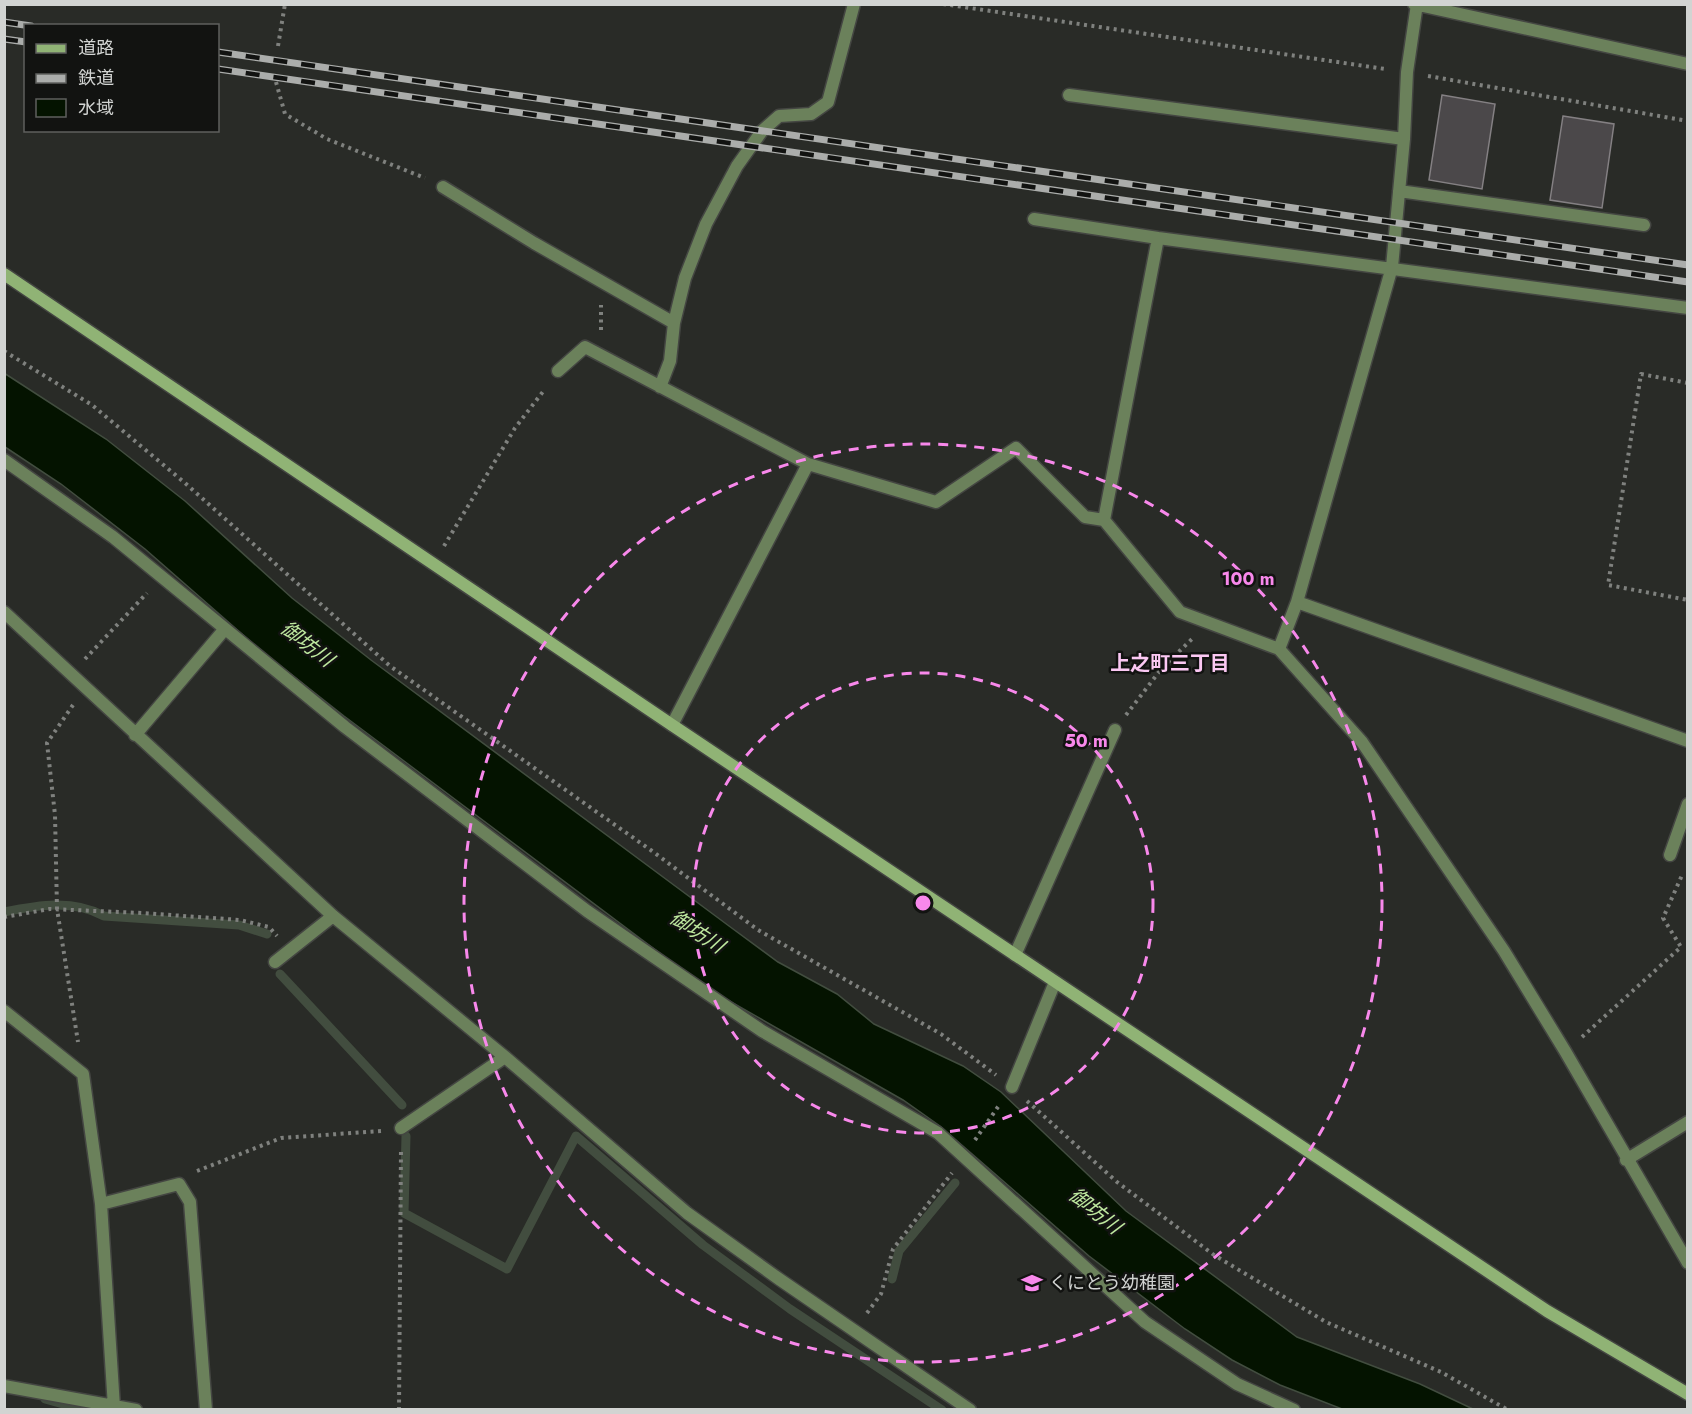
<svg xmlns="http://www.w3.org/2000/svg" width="1692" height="1414" viewBox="0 0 1692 1414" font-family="Jost,'Noto Sans JP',sans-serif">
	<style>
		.water { fill: #041300; stroke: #424d3f; stroke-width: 1.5 }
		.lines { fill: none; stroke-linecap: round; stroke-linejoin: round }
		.stream { stroke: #424d3f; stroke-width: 9 }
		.building { fill: #4b484a; stroke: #848083; stroke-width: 1.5 }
		.street-casing { stroke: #444642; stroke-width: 15 }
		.secondary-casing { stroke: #444642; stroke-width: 15 }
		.path { stroke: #7f817e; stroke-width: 4; stroke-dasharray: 3 4.5; stroke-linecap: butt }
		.street { stroke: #6b815b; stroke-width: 12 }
		.secondary { stroke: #90b375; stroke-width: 12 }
		.rail-casing { stroke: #abadab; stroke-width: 7 }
		.rail { stroke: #121311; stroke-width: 4.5; stroke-dasharray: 14; stroke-linecap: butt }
		.ring { fill: none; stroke: #f888eb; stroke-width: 3; stroke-dasharray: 10 8 }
		.labels { text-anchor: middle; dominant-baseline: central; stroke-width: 5; stroke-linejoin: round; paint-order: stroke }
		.poi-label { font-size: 18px; fill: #d2d4d2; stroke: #121311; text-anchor: start }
		.water-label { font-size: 20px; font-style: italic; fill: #bee89f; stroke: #121311 }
		.neighbourhood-label { font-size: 20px; font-weight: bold; fill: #fbc8f3; stroke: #121311 }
		.centre { fill: #f888eb; stroke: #121311; stroke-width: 3 }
		.ring-label { font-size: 18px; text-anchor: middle; font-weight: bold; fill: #f888eb; stroke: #121311; stroke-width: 5; stroke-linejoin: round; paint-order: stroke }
	</style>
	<rect width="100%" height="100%" fill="#292b27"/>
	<path class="water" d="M4 373 106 439 185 501 292 598 371 660 729 926 778 962 837 994 874 1024 963 1066 1001 1092 1126 1211 1297 1337 1420 1384 1473 1409H1342L1280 1385 1232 1360 1185 1329 1089 1256 940 1126 903 1100 705 987 344 716 258 648 145 549 61 484 5 447Z"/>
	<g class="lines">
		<path class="stream" d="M4 912C39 905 73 899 104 916L239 925 267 934
			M280 974 402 1105
			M406 1136 404 1213 507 1269 576 1136 703 1245 790 1309 942 1410
			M892 1279 899 1251 955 1183
			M45 1399 85 1410"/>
	</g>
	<path class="building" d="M1442 95 1495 104 1482 189 1429 180Z
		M1563 116 1614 124 1602 208 1550 200Z"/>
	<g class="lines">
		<defs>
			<path id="street" d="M1414 4 1688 64
				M1417 4 1407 72 1404 139 1392 267 1297 602 1279 649 1362 742 1504 951 1565 1051 1688 1263
				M1069 95 1404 139
				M443 187 534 243 674 323
				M1399 191 1644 225
				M1034 219 1158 238
				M558 371 585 347 808 464
				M660 387 670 361 674 323 685 278 706 224 737 166 762 131 779 116 811 114 828 102 854 4
				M4 460 113 537 345 727 587 911 762 1031 938 1133 1145 1322 1237 1384 1294 1410
				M1104 520 1158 238 1688 308
				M1297 602 1688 741
				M4 612 333 916 505 1057 687 1213 779 1279 970 1410
				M672 725 808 464 936 502 1016 448 1085 517 1104 520 1180 612 1279 649
				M135 735 224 630
				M1670 855 1688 804
				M1015 955 1115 730
				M275 962 333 916
				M4 1011 83 1074 101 1204 114 1407
				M1012 1087 1055 982
				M401 1128 505 1057
				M1626 1160 1688 1122
				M101 1204 179 1184 190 1202 206 1410
				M4 1386 136 1410"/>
			<path id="secondary" d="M4 274 672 725 1547 1311 1688 1394"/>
		</defs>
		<use href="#street" class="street-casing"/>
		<use href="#secondary" class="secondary-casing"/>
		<path class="path" d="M943 4 1385 69
			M278 46 285 4
			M1428 76 1688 121
			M276 82 285 114 327 139 425 178
			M601 330V305
			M4 351 92 405 185 483 390 666 652 851 758 930 941 1034 996 1075
			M1688 383 1641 374 1608 585 1688 600
			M444 546 515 428 545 389
			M85 659 147 593
			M73 705 47 743 55 815 57 909 78 1042
			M1126 715 1162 668 1192 639
			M4 917 50 909 142 913 240 920 269 927 277 936
			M1582 1037 1681 947 1663 918 1683 873
			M1027 1101 1117 1182 1214 1255 1326 1322 1441 1372 1508 1410
			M975 1140 1000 1104
			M197 1171 281 1138 381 1131
			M867 1313 881 1294 893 1249 952 1173
			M399 1410 401 1148"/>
		<use href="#street" class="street"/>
		<use href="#secondary" class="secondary"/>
		<defs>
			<path id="rail" d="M4 22 31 26
				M4 39 26 42
				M218 52 1688 265
				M218 69 1688 282"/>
		</defs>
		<use href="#rail" class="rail-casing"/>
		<use href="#rail" class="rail"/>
	</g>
	<g class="ring">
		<circle cx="923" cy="903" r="230"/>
		<circle cx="923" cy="903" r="459"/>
	</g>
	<defs>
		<symbol id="school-bare" viewBox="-9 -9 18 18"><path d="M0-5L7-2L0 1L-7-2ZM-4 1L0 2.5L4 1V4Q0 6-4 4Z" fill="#f888eb" stroke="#121311" stroke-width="2.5" paint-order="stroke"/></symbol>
	</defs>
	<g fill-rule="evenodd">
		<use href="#school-bare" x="1017" y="1268" width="30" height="30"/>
	</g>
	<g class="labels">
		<g class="poi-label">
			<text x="1049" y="1283">くにとう幼稚園</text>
		</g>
		<g class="water-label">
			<text transform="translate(307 644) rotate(38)">御坊川</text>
			<text transform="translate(697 932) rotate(33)">御坊川</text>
			<text transform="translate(1095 1211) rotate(39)">御坊川</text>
		</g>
		<g class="neighbourhood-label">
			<text x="1170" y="663">上之町三丁目</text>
		</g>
	</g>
	<circle cx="923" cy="903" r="9" class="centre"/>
	<g class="ring-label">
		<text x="1248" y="585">100 m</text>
		<text x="1086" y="747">50 m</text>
	</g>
	<rect width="1692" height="1414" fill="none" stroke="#d2d4d2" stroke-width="12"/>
	<rect x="24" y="24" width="195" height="108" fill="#121311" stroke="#5f605e" stroke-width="1.5"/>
	<rect x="36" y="44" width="30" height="9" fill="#90b375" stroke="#5f605e" stroke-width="1.5"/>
	<text x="78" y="54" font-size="18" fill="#d2d4d2">道路</text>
	<rect x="36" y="74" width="30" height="9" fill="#abadab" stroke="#5f605e" stroke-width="1.5"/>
	<text x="78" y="84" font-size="18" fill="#d2d4d2">鉄道</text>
	<rect x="36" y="99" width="30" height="18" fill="#041300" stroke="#5f605e" stroke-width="1.5"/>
	<text x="78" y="114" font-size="18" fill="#d2d4d2">水域</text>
</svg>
